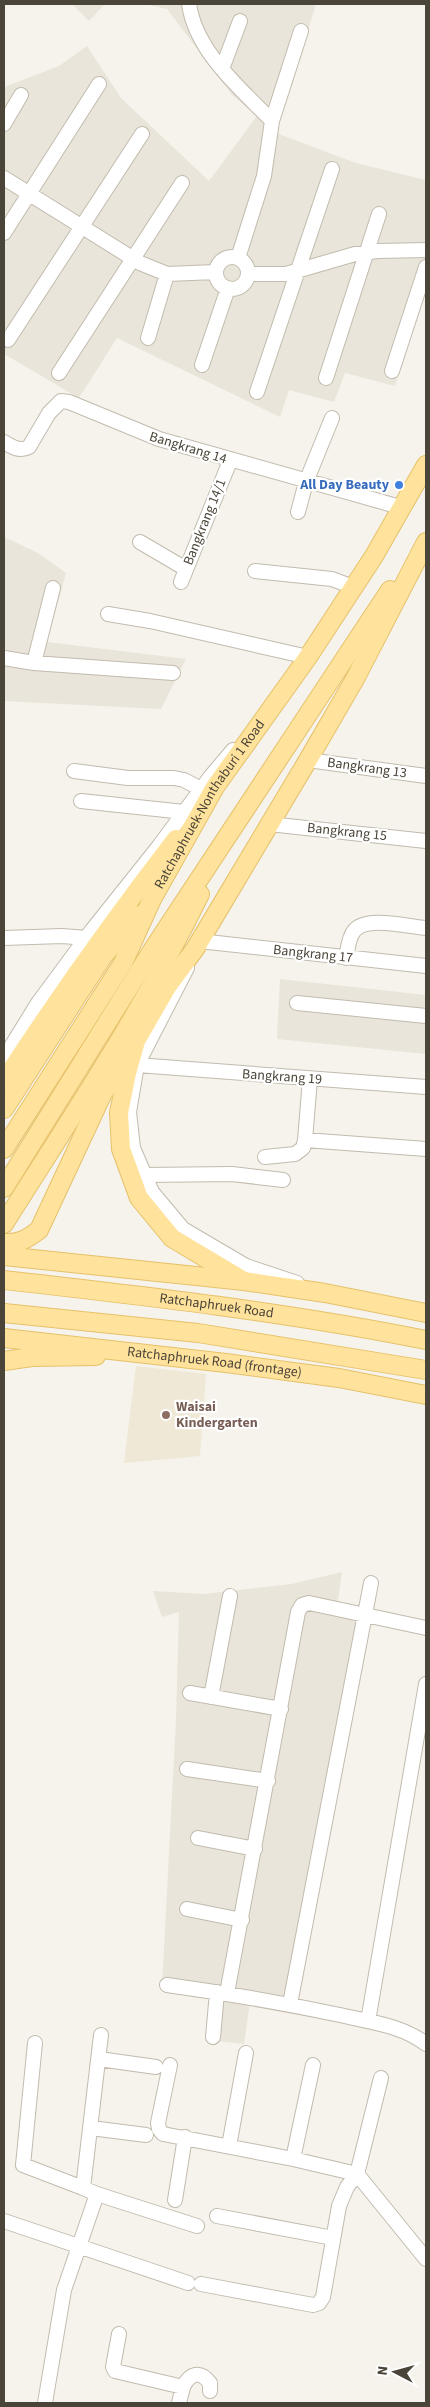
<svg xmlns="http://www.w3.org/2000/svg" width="430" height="2407" viewBox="0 0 430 2407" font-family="'Source Sans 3',sans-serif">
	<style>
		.residential { fill: #eae5da }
		.education { fill: #efe8d6 }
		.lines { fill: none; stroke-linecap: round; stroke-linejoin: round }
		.minor-casing { stroke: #c2bbae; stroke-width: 16 }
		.major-casing { stroke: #e6c16a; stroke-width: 20 }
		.minor { stroke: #fff; stroke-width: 14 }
		.major { stroke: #ffe39c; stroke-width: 18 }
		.shop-dot { fill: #3f7fe0; stroke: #fff; stroke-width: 2 }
		.education-dot { fill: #8d6e63; stroke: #fff; stroke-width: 2 }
		.labels { text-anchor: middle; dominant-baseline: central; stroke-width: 4.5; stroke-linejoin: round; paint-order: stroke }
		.street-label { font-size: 14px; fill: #4b4439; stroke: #fff }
		.shop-label { font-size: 14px; font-weight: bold; fill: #366cbe; stroke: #fff; text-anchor: end }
		.education-label { font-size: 14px; font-weight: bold; fill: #785e54; stroke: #fff; text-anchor: start }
	</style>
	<rect width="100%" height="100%" fill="#f6f3ec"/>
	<path class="residential" d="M72 4H105L89 21Z
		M145 4H316L276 133 356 163 426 180V288L395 386 345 373 334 402 289 390 280 417 117 338 79 398 4 354V87L59 66 87 46 121 98 209 181 257 116 232 95 167 9Z
		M4 537 38 553 66 573 47 642 186 659 161 709 4 701Z
		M280 979 426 995V1054L277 1039Z
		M342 1572 336 1613 360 1617 285 2006 250 2001 244 2044 207 2040 211 1994 162 1987 176 1719 179 1612 162 1617 153 1591 204 1594 292 1584Z"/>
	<path class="education" d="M136 1366 206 1374 200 1456 124 1463Z"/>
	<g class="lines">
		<defs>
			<path id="minor" d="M189 4C196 52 240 88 272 121L264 176 238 258
				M222 69 240 21
				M272 121 301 31
				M4 124 21 95
				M4 178 140 263 167 274 216 272
				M4 233 99 84
				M216 273a16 16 0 1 1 32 0a16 16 0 1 1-32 0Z
				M248 274H286L355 254 377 251 426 250
				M148 338 167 274
				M8 340 142 134
				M202 365 228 288
				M392 371 426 267
				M59 373 182 183
				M326 378 379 214
				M257 392 332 169
				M4 442C12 447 20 452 29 447L49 413 61 401 69 402 159 439 400 507
				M298 512 306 482 332 418
				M140 542 186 569
				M255 571 332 579 353 587
				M181 582 230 461
				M108 614 150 621 308 657
				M4 658 34 663 173 673
				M34 663 53 588
				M308 760 426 776
				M74 771 128 778H174L184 780 201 789
				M81 801 184 812
				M269 824 426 841
				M4 938 62 936 87 938
				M199 941 426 966
				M346 958C348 950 348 938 354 931 366 915 408 927 426 928
				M187 968 137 1065 129 1112 133 1148 152 1192 183 1229 246 1266 297 1283
				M297 1003 426 1016
				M4 1058 38 1003 92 930 159 846 211 776 233 750
				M137 1065 426 1087
				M310 1079 305 1140 426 1149
				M265 1157 295 1154 303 1148 305 1140
				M144 1175 232 1174 283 1180
				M190 1693 281 1709
				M211 1697 230 1596
				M187 1769 268 1781
				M198 1838 255 1849
				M187 1909 242 1920
				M167 1985C225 1993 283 2003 340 2015 369 2022 402 2025 426 2044
				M227 1993 298 1612 302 1605 309 1603 426 1628
				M290 2004 371 1583
				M368 2021 426 1684
				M213 2037 217 1992
				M35 2043 23 2165 83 2188
				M99 2059 156 2067
				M170 2065 158 2123 159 2129 163 2134 293 2159 357 2174 381 2078
				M91 2128 146 2135
				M229 2146 246 2053
				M293 2159 313 2065
				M97 2194 197 2226
				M175 2200 185 2137
				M217 2216 333 2238
				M4 2221 188 2283
				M201 2284 313 2305 319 2303 323 2297 339 2206 347 2187 357 2174 426 2259
				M119 2334 113 2367 115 2371 183 2387 179 2403
				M183 2387C190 2373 200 2370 210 2383V2391
				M45 2403 64 2290 97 2194 83 2188 101 2035"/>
			<g id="major">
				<path d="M4 1081C58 998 115 918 176 839"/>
				<path d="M4 1109 103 956 139 915"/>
				<path id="s1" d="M4 1149 123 963 152 899 215 787 308 657 374 556 426 465"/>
				<path d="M4 1188 153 949 390 590"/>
				<path d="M4 1224C72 1116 144 1009 200 894"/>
				<path d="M4 1243C19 1244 27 1239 39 1230L102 1095 126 1057"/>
				<path d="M4 1256 244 1281 325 1293 426 1313"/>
				<path id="s2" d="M4 1280C145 1296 287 1312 426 1340"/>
				<path d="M244 1281 172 1238 139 1198 121 1149 119 1113 127 1073 136 1041 167 987 195 949 308 760 355 679 426 542"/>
				<path d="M4 1313 198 1333 426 1370"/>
				<path id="s3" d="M4 1338 226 1363 339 1378 426 1395"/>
				<path d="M4 1361 32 1357 96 1356"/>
			</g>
		</defs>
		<use href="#minor" class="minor-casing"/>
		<use href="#major" class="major-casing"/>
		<use href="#minor" class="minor"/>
		<use href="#major" class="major"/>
	</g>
	<circle class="shop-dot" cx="399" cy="485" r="5"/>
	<circle class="education-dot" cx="166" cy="1415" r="5"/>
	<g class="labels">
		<g class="street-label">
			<text transform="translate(188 448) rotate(17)">Bangkrang 14</text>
			<text transform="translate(205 522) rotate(-68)">Bangkrang 14/1</text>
			<text transform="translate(367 768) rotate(8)">Bangkrang 13</text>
			<text stroke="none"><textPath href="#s1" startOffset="402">Ratchaphruek-Nonthaburi 1 Road</textPath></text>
			<text transform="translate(347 832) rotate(6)">Bangkrang 15</text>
			<text transform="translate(313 954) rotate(6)">Bangkrang 17</text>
			<text transform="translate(282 1077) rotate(4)">Bangkrang 19</text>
			<text stroke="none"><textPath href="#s2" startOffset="214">Ratchaphruek Road</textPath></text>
			<text stroke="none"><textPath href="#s3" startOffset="212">Ratchaphruek Road (frontage)</textPath></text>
		</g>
		<g class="shop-label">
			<text x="389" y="485">All Day Beauty</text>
		</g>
		<g class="education-label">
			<text x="176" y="1407">Waisai<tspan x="176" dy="16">Kindergarten</tspan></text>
		</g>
	</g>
	<rect width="430" height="2407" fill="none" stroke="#4b4439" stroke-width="10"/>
	<g transform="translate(395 2372) rotate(276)" stroke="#ffffff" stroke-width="4" paint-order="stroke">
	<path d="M0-4L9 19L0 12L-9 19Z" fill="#4b4439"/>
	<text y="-8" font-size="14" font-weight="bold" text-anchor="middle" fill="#4b4439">N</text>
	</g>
</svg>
